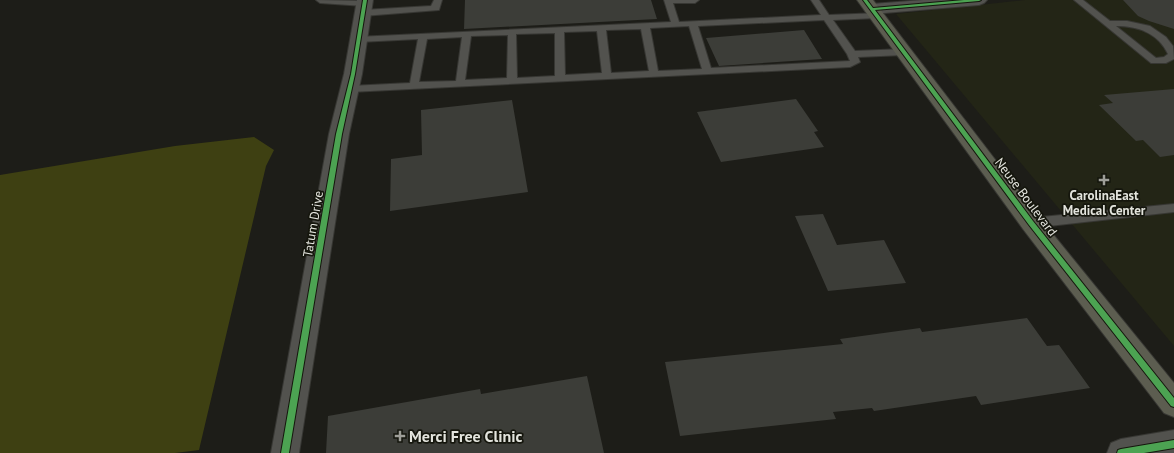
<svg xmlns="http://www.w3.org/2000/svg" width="1174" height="453" viewBox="0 0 1174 453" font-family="'PT Sans',sans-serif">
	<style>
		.built { fill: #232516 }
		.green { fill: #3e4012 }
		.building { fill: #3c3d38 }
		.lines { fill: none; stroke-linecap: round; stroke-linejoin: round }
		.lane-casing { stroke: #373733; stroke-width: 2 }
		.street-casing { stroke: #373733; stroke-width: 2 }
		.primary-casing { stroke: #373733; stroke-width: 2 }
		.lane { fill: #52524e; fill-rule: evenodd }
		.street { fill: #52524e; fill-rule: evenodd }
		.primary { fill: #5c5d50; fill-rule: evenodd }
		.cycleway-casing { stroke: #15160d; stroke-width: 2 }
		.cycleway { fill: #4ca352; fill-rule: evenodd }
		.poi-dot { fill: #9e9e98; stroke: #15160d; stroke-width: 1.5 }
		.labels { text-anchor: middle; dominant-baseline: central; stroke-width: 3.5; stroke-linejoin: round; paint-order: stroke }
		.poi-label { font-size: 13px; font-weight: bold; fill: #e3e4dd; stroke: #15160d }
		.street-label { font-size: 13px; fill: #e3e4dd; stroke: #15160d }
		.near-poi-label { font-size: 16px; font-weight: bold; fill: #e3e4dd; stroke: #15160d; text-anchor: start }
	</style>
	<rect width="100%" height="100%" fill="#1d1d18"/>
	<path class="built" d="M1025 0H1174V346L896 14Z"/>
	<path class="green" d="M254 137 274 150 266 166 199 450 175 453H0V175L175 146Z"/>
	<path class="building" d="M465 0H651L657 19 464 29Z
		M1123 0H1174V29L1149 21 1138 16Z
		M804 30 822 59 719 66 706 38Z
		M1174 89V155L1160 157 1143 140 1136 141 1099 105 1113 103 1104 95Z
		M796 99 818 131 814 132 824 147 721 162 697 112Z
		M512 100 528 192 390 211 391 159 422 155 421 110Z
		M823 214 837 245 884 240 906 283 828 291 795 216Z
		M1027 318 1047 346 1059 345 1090 388 981 405 976 396 874 411 872 408 833 412 836 419 680 436 665 362 843 344 840 339 920 328 922 332Z
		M587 376 604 453H326L328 416 480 389 481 394Z"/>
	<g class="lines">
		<defs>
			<path id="lane" d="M316 0 367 1 368 3 364 6 320 3Z
				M434 0H442L439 10 363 16 359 13 363 10 431 6Z
				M664 0H699L695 3H673L679 22 821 15 811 0H819L829 15 880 13V17L877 18 833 20 855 51 904 49 909 52 904 55 858 57 860 62 850 67 350 92 345 89 350 86 410 83 418 39 359 42 354 39 356 37 671 22ZM824 20 847 54 850 61 711 68 698 26ZM689 26 702 69 658 71 650 28ZM641 29 649 71 611 73 606 30ZM597 31 602 73 565 75 564 32ZM555 33V76L517 78 516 34ZM508 35 507 78 465 80 471 36ZM462 37 456 81 419 82 427 39Z
				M1074 0H1083L1110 21H1127L1150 26 1166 37 1173 46 1174 59 1166 63H1151ZM1116 26C1138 26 1158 33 1168 54L1164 57 1156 58Z
				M1174 204V212L1031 228 1027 226 1025 223 1027 220 1031 218Z"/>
			<path id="street" d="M357 0H373L362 74 349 134 299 453H271L329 134 344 74Z
				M923 0H987L984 3 979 5 872 14 866 12 864 9 866 6 872 4Z
				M1174 430V453H1107L1111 443 1121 439Z"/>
			<path id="primary" d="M857 0H873L1039 217 1174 383V417L1164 413 1023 229Z"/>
		</defs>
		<use href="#lane" class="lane-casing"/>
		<use href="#street" class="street-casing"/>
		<use href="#primary" class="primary-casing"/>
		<use href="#lane" class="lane"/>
		<use href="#street" class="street"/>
		<use href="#primary" class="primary"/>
		<defs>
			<path id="cycleway" d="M363 0H367L355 74 342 134 289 453H281L336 134 351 74Z
				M863 0H867L873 8 964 0H981L979 1 875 10 1033 221 1174 398V407L1171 406 1029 225Z
				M1174 440V448L1144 453H1117L1118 450 1121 449Z"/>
		</defs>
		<use href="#cycleway" class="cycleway-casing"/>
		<use href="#cycleway" class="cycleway"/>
	</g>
	<g class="poi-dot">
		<path d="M1102 174h4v4h4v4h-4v4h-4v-4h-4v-4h4z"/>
		<path d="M398 430h4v4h4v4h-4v4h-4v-4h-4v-4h4z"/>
	</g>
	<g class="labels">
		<g class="poi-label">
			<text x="1104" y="195">CarolinaEast<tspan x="1104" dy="15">Medical Center</tspan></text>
		</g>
		<g class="street-label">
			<text transform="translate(1026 197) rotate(53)">Neuse Boulevard</text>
			<text transform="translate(313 224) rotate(-80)">Tatum Drive</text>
		</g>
		<g class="near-poi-label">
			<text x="409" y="436">Merci Free Clinic</text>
		</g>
	</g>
</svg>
